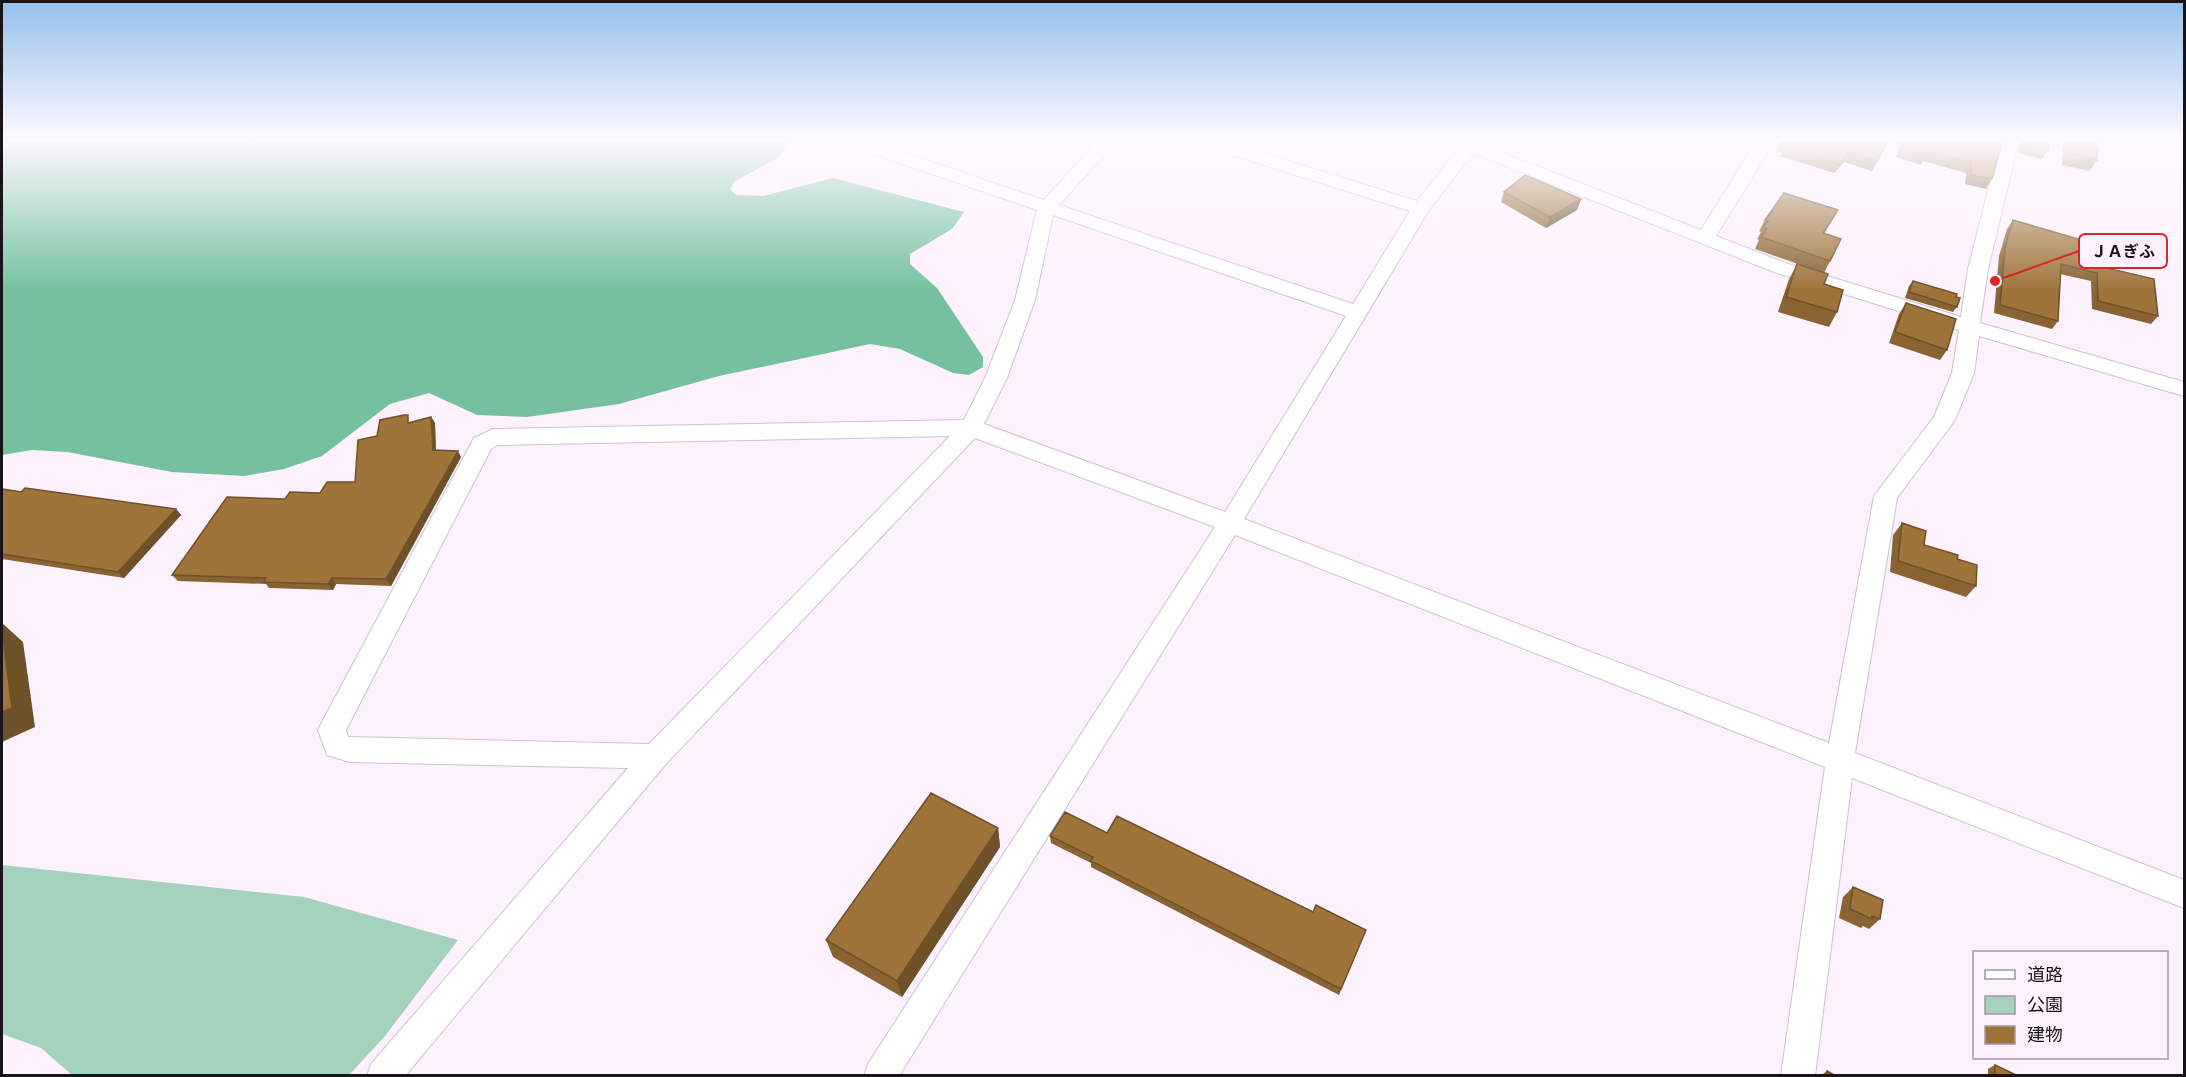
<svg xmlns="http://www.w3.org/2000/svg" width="2186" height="1077" viewBox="0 0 2186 1077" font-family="Montserrat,'Noto Sans JP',sans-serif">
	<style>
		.green { fill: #a4d2bc }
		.forest { fill: #75c19f }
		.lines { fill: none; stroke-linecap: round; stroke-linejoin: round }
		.minor-casing { stroke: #cfc0cf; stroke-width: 2 }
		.minor { fill: #fff; fill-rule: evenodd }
		.wall { fill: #896432 }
		.shaded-wall { fill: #6f5129 }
		.building { fill: #9f743a; stroke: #6f5129; stroke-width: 1.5 }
		.leader { fill: none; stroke: #d62828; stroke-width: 2 }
		.callout-dot { fill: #d62828; stroke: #fdf1fe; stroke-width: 2 }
		.callout { fill: #fdf1fe; stroke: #d62828; stroke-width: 2 }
		.callout-label { font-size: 16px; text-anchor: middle; font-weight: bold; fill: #19141a }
	</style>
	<rect width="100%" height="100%" fill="#fdf1fe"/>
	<path class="green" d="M2 865 304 897 458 940 385 1036 349 1075H72L41 1048 2 1034Z"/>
	<path class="forest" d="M2 140H790L778 158 735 181 730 189 736 195 763 196 833 178 964 212 952 229 910 254V264L937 288 983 357V367L969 375 953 373 900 349 870 344 719 376 619 404 527 417 477 415 429 393 390 404 322 456 284 469 244 476 172 472 67 452 32 450 2 455Z"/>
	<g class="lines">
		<defs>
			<path id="minor" d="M841 140H867L1044 200 1092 147V145L1068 144 1065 140H1150L1147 144 1110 145 1107 152 1059 205 1353 304 1410 211 1197 144 1194 140H1221L1417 201 1465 140H1483L1480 144 1701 230 1757 140H1775L1716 236 1788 264 1961 317 1968 269 2001 140H2019L1988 269 1980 323 2184 382V396L1979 336 1974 373 1955 420 1897 498 1855 753 2184 880V908L1852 778 1815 1076H1781L1825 767 1235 535 899 1076H864L868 1064 1215 527 975 438 665 765 405 1076H367L371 1064 628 768 350 762 327 755 318 730 322 722 474 438 493 429 964 420 985 378 1015 300 1037 210 844 144ZM1473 153 1774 272 1959 330 1952 373 1934 417 1874 496 1829 743 1244 519 1429 210ZM1053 215 1346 316 1225 512 984 424 1007 378 1035 300ZM950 436 649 744 348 737 346 730 491 449 497 445Z
				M2130 140H2160L2184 146V156L2133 144Z"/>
		</defs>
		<use href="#minor" class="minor-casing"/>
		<use href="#minor" class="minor"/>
	</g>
	<path class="wall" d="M1888 140 1872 171 1844 162 1834 173 1780 156 1782 153 1776 151 1780 142Z
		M1889 140H2003L1992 179 1986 189 1965 184 1966 173 1923 161 1921 165 1896 157 1900 144Z
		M2021 140H2049L2048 150 2042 159 2018 153Z
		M2067 140H2093L2097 160 2090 171 2062 165 2063 146Z
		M1504 192 1581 199 1577 210 1546 228 1501 202Z
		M1765 220 1831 222 1824 234 1830 261 1824 273 1755 249 1759 240 1757 239 1761 232 1759 231Z
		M2013 220 2098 266 2158 316 2151 324 2092 309 2091 281 2060 274 2058 321 2052 329 1994 313 1999 256 2007 229Z
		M1797 264 1824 284 1837 312 1829 327 1778 312 1789 279Z
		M1913 281 1956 297 1957 307 1953 312 1905 298 1909 286Z
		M1906 303 1947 350 1940 360 1889 343 1899 314Z
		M431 417 435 423 436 450 461 457 391 586 336 584 333 590 269 588 266 584 178 581 172 575 285 499 320 493 355 482 377 436 411 422Z
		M2 489 176 509 181 515 124 578 2 559Z
		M1902 523 1924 545 1976 586 1966 597 1890 572 1893 535Z
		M998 828 1000 847 902 997 833 957 826 940Z
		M1107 833 1313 912 1366 930 1339 995 1091 867V863L1051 843 1050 836Z
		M1853 887 1880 919 1869 929 1863 926 1861 928 1839 918 1843 897Z
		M1995 1065 2018 1076H1988V1069Z
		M1827 1071 1836 1076H1820Z"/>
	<path class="shaded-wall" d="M1849 152 1844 162 1834 173 1839 164Z
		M1581 199 1577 210 1546 228 1550 217Z
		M431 417 435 423 436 457 433 450Z
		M458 451 461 457 391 586 386 579Z
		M176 509 181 515 124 578 118 572Z
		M332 578 336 584 333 590 328 584Z
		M2 623 23 642 35 727 2 742Z
		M998 828 1000 847 902 997 897 981Z"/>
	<path class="building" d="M1782 140H1888L1877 162 1849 152 1839 164 1785 146 1787 144 1780 142Z
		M1904 140H2003L1992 179 1971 175V163L1928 152 1926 156 1901 148Z
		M2025 140H2049L2048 150 2024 144Z
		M2070 140H2093L2098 141 2097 160 2070 153Z
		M1525 175 1581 199 1550 217 1504 192Z
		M1784 193 1838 210 1823 233 1841 239 1830 261 1761 237 1767 229 1763 227 1768 221 1765 220Z
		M2013 220 2102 246 2098 266 2154 279 2158 316 2098 301 2097 273 2061 264 2058 321 2000 305 2005 248Z
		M1797 264 1828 274 1824 284 1843 290 1837 312 1786 297Z
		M1913 281 1957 294 1956 297 1960 298 1957 307 1909 292Z
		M1906 303 1956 319 1947 350 1895 332Z
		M404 415H408V423L431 417 433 450 458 451 386 579 332 578 328 584 264 582 266 578 172 575 227 497 285 499 290 492 320 493 327 482H355L358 440 377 436 380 420Z
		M25 488 176 509 118 572 2 554V489L21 492Z
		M1902 523 1926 531 1924 545 1958 555 1957 559 1977 565 1976 586 1898 561Z
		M2 630 12 708 2 712Z
		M931 793 998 828 897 981 826 940Z
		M1065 812 1107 833 1117 816 1313 912 1316 905 1366 930 1341 989 1091 861 1093 857 1050 836Z
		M1853 887 1883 900 1880 919 1872 916V919L1850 909Z
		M1995 1065 2018 1076H1995Z
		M1827 1071 1836 1076H1826Z"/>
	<linearGradient id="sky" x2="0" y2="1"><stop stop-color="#95c0ed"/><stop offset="0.48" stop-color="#fef9ff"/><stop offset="1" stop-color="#fef9ff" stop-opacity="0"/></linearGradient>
	<rect width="2186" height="291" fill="url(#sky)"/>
	<path class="leader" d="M1995 281L2079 251"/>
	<circle class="callout-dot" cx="1995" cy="281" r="6"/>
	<rect class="callout" x="2079" y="234" width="88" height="34" rx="6"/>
	<g class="callout-label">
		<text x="2123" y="257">ＪＡぎふ</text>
	</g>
	<rect width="2186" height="1077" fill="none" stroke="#19141a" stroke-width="6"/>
	<rect x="1973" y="951" width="195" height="108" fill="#fdf1fe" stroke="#a299a3" stroke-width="1.5"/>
	<rect x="1985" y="970" width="30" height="9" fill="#ffffff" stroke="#a299a3" stroke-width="1.5"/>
	<text x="2027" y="981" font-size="18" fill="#19141a">道路</text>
	<rect x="1985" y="996" width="30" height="18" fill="#a4d2bc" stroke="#a299a3" stroke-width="1.5"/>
	<text x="2027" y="1011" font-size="18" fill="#19141a">公園</text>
	<rect x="1985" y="1026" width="30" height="18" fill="#9f743a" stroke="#a299a3" stroke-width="1.5"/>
	<text x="2027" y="1041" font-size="18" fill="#19141a">建物</text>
</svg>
